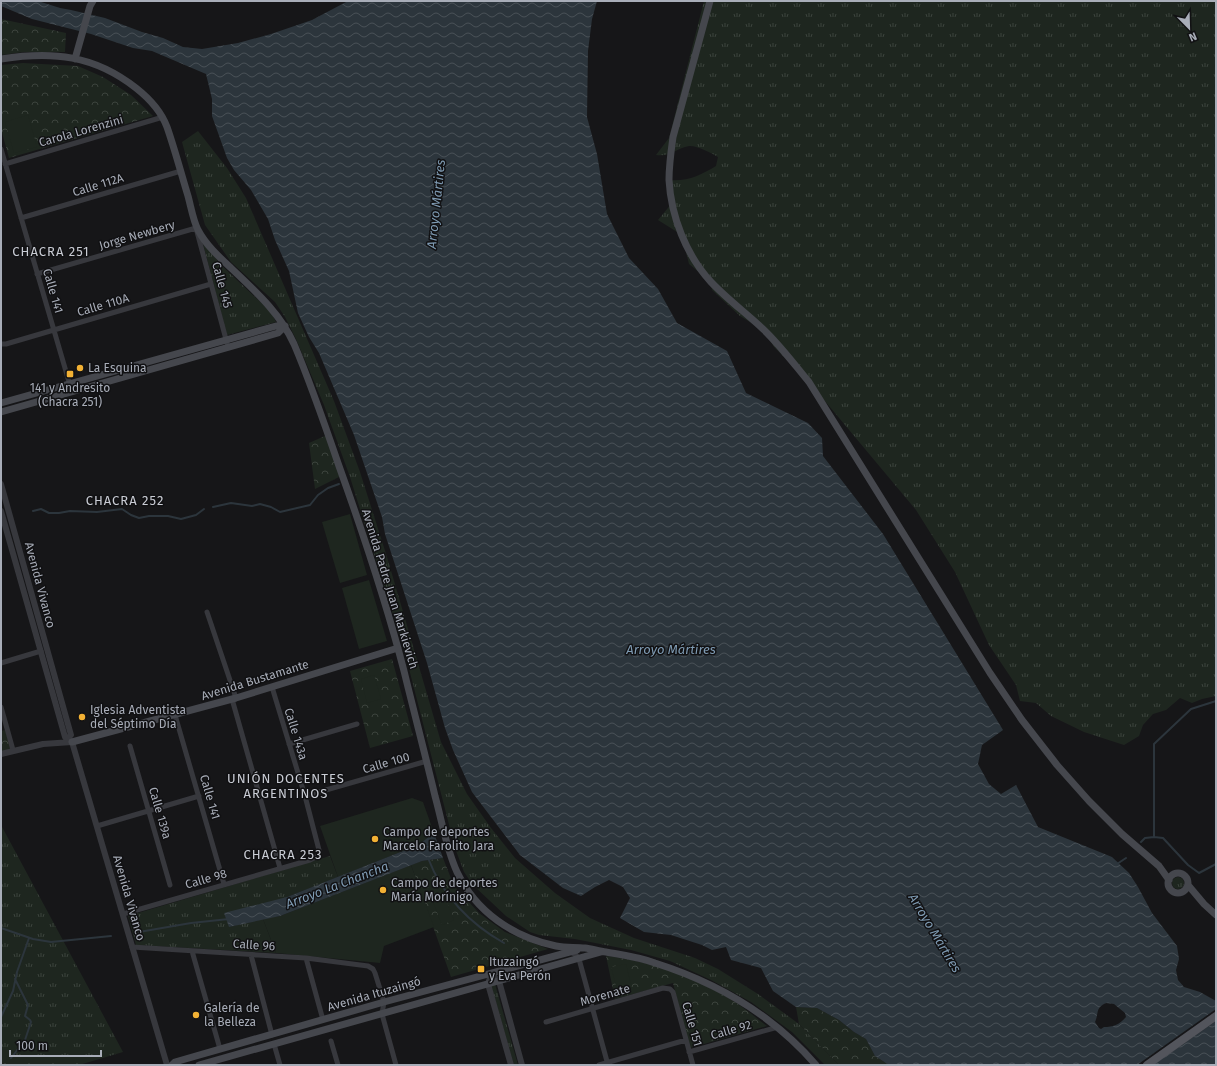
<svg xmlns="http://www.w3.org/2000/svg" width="1217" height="1066" viewBox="0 0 1217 1066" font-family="'Fira Sans',sans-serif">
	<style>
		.grass { fill: url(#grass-tufts) }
		.park { fill: url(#park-crowns) }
		.garden { fill: #1e261f }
		.water { fill: url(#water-waves); fill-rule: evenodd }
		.pier { fill: #161618 }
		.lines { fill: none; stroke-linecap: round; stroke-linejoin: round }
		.stream { stroke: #2c353c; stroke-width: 2 }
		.minor { stroke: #37383d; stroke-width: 5 }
		.tertiary { stroke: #37383d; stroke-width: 6 }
		.secondary { stroke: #45474d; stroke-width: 7 }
		.primary { stroke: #53555c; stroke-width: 8 }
		.poi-dot { fill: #f2b134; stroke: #111113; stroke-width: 1.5 }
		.labels { text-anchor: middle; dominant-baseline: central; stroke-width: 3; stroke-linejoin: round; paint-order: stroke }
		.street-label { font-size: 12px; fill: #a8adb8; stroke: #111113 }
		.poi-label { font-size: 12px; fill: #a8adb8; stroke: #111113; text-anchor: start }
		.water-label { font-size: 13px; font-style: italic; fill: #7f9bb3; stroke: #111113 }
		.neighbourhood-label { font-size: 13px; letter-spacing: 1px; fill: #c9ccd4; stroke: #111113 }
	</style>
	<defs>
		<pattern id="grass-tufts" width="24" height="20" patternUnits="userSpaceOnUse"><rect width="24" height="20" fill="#1e261f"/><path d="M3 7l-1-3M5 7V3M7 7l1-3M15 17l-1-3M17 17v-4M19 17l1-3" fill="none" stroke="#3c433d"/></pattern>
		<pattern id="park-crowns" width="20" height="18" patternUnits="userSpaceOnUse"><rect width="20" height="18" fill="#1e261f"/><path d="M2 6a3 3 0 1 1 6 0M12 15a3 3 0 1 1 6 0" fill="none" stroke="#3c433d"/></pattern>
		<pattern id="water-waves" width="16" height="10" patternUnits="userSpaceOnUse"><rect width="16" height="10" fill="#2c353c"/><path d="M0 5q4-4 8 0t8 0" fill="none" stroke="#485056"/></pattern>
	</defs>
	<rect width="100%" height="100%" fill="#161618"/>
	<path class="grass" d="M704 1H1216V696L1202 699 1192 703 1180 698 1166 710 1153 714 1143 725 1139 736 1124 745 1084 732 1051 716 1036 703 1020 701 1016 685 989 645 955 572 916 510 809 382 775 348 763 330 740 316 712 290 710 281 689 264 682 235 658 220 672 203 669 180C687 182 701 175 716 166L718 157C712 153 696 145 689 146 676 148 672 157 656 155L669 138Z
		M198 131 227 168 246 198 334 401 360 472 387 557 441 742 467 794 491 828 515 858 555 893 590 918 634 938 695 958 718 969 758 994 799 1024 839 1065H825L792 1032 751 1002 711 980 670 961 631 950 575 939 539 935 530 932 506 916 473 885 464 872 455 848 405 653 350 477 324 405 296 339 285 317 275 302 231 262 205 225 182 142Z
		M202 240 220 264 271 312 276 322 227 335Z
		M1 825 123 1052 79 1065H1Z
		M330 856 338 877 287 897 229 927 263 919 276 953 136 945 128 916Z
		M1172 883a6 6 0 1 1 12 0a6 6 0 1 1-12 0Z
		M495 984 518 1065H514L491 985Z"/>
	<path class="park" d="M1 19 66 33 65 52H24L1 55Z
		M23 63 78 66 103 77 131 95 153 116 9 158 1 129V65Z
		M327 435 341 476 315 489 309 443Z
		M392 659 413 736 370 748 350 671Z
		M5 730 11 749 1 752V731Z
		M443 858 454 886 479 913 505 932 548 949 451 977 411 865 422 861Z
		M606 956C651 961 696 978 735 1002 746 1009 756 1018 767 1026L690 1048 673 983 615 999Z
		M796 1007 817 1008 839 1020 854 1032 866 1039 875 1056 889 1065H839L799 1024Z"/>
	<path class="garden" d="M28 115 37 147 14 153 5 122Z
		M350 514 367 575 340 583 322 522Z
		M369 580 387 641 359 649 342 588Z
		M374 675 381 699 367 703 361 679Z
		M412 798 423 802 434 833 418 845 338 877 320 826Z
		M411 865 434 927 384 946 380 963 276 953 263 919 280 916Z
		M445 897 454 920 442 925 433 902Z
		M626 964 632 989 618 993 611 967Z"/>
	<path class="water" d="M1 1H38L60 8 71 10 105 18 142 32 163 38 183 47 202 49 238 43 271 34 312 20 348 1H597L592 19 588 51 587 117 597 154 607 214 629 258 658 289 677 323 727 351 746 393 808 423 822 438 823 456 883 534 1003 730 982 745 978 764 989 784 1001 794 1016 785 1038 827 1112 857 1129 873 1138 887 1152 913 1177 946 1179 959 1176 970 1178 980 1184 987 1200 992 1216 1001V1065H889L875 1056 866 1039 854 1032 839 1020 817 1008 796 1007 773 991 761 968 731 960 726 947 712 950 702 945 671 935 644 932 620 918 630 898 623 887 609 880 595 887 581 896 563 888 520 855 472 792 453 750 445 728 427 663 385 534 382 517 354 435 319 353 309 337 298 313 289 271 275 240 268 219 251 190 234 170 227 158 212 116V99L206 74 152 51 133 48 91 34 32 19 1 6ZM1106 1003 1114 1004 1125 1013 1126 1017C1119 1025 1113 1027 1104 1027L1101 1029 1099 1028 1095 1022C1099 1013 1095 1008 1106 1003Z
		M434 833 443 858 422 861 280 916 229 927 224 913 287 897 418 845Z"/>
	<path class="pier" d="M1216 1009V1021L1153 1065H1137Z"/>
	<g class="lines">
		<path class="stream" d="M213 507 231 503 252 506 260 504 271 507 280 512 310 505 318 495 328 488 339 484
			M33 511 41 509 49 513H59L70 511 97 512 122 509 131 515 139 518 149 516H168L181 519 196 515 204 509
			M1154 837V744L1191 709 1216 701
			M1141 842 1145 838 1154 837 1163 838 1188 865 1199 873 1216 864
			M428 858C442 895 470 924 504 943
			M1117 864 1126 858
			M1 928 33 939 51 942 111 936
			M139 932 191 923 229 919
			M1 1017 13 991 17 972 29 938
			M11 1058 25 1040 31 1022 30 1020 25 1016 28 1005 15 979"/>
		<path class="minor" d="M1 149 72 392
			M5 164 163 117
			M21 218 181 171
			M37 274 196 228 227 343
			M1 344H6L211 284
			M207 612 236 698
			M1 663 41 651
			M232 699 280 868
			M1 707 13 750
			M175 715 224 884
			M289 744 357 724
			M130 746 170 885
			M305 796 427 761
			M97 826 199 796
			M123 914 310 860 318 856 319 850 305 796 272 687
			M132 947 306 958 368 966 373 969 375 973 384 1002 382 1014 396 1065
			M192 951 220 1049
			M571 952 576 955 579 959 608 1065
			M251 955 272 1035
			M306 958 323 1020
			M546 1022 663 988 670 989 673 992 693 1065
			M331 1041 338 1065
			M274 1044 280 1065
			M689 1052 778 1027
			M599 1065 686 1040"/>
		<path class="tertiary" d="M1 484 71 735 68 738
			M1 511 65 737 72 742 167 1065
			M1 754 43 744 72 742
			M511 1065 488 984 491 974 499 981 522 1065"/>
		<path class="secondary" d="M710 1 673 137C671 151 669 166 669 180 671 216 686 255 711 282 727 299 746 313 763 329 780 345 794 364 809 382L990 673 1022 720 1057 765 1089 801 1122 834 1159 866 1169 880
			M1 59C53 51 94 55 136 88 150 99 161 111 167 127 175 150 181 173 188 196 191 207 193 220 198 230 206 245 218 256 231 268 255 291 280 313 294 344 311 384 325 425 339 466 363 533 386 601 404 671 414 712 425 754 435 796 442 821 446 848 457 872 476 912 513 937 556 946 566 948 575 947 585 948 592 949 599 951 606 952 623 955 639 957 655 963 718 983 773 1015 816 1065
			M75 59 90 6 93 1
			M1 403 276 326H285
			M1 412 278 333 285 326
			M72 742 236 698 398 648
			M1168 883a10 10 0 1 1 20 0a10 10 0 1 1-20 0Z
			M1188 885 1204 904 1216 915
			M172 1065 175 1062 384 1002 577 950
			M199 1065 601 952"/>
		<path class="primary" d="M1147 1065 1216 1016"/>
	</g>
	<g class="poi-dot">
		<circle cx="80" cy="368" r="4"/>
		<rect x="66" y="370" width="8" height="8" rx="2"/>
		<circle cx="82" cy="717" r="4"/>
		<circle cx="375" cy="839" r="4"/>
		<circle cx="383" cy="890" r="4"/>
		<rect x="477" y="965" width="8" height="8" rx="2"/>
		<circle cx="196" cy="1015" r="4"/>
	</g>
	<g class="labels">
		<g class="street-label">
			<text transform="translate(81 131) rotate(-16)">Carola Lorenzini</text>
			<text transform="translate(98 185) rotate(-17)">Calle 112A</text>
			<text transform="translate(137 235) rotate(-16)">Jorge Newbery</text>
			<text transform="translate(222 285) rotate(75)">Calle 145</text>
			<text transform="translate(53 291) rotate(74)">Calle 141</text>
			<text transform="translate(103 305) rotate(-16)">Calle 110A</text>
			<text transform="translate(40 585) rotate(75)">Avenida Vivanco</text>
			<text transform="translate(390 589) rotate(73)">Avenida Padre Juan Markievich</text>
			<text transform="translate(255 680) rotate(-17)">Avenida Bustamante</text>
			<text transform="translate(296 734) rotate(73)">Calle 143a</text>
			<text transform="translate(386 763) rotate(-16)">Calle 100</text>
			<text transform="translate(210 797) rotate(74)">Calle 141</text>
			<text transform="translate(160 813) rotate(74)">Calle 139a</text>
			<text transform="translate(206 879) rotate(-16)">Calle 98</text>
			<text transform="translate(129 898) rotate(74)">Avenida Vivanco</text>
			<text transform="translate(254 945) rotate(4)">Calle 96</text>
			<text transform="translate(374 994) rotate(-16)">Avenida Ituzaingó</text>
			<text transform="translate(605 995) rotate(-16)">Morenate</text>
			<text transform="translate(692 1024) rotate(74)">Calle 151</text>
			<text transform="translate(731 1030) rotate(-16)">Calle 92</text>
		</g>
		<g class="poi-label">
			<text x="88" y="368">La Esquina</text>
			<text x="70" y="388" text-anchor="middle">141 y Andresito<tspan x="70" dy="14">(Chacra 251)</tspan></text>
			<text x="90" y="710">Iglesia Adventista<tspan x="90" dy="14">del Séptimo Día</tspan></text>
			<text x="383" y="832">Campo de deportes<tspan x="383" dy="14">Marcelo Farolito Jara</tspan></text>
			<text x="391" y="883">Campo de deportes<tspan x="391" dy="14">María Morínigo</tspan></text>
			<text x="489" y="962">Ituzaingó<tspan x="489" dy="14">y Eva Perón</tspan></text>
			<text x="204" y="1008">Galería de<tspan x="204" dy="14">la Belleza</tspan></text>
		</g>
		<g class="water-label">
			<text transform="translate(436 204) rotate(-84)">Arroyo Mártires</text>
			<text x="671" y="649">Arroyo Mártires</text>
			<text transform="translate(337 885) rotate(-21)">Arroyo La Chancha</text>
			<text transform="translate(935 933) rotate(59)">Arroyo Mártires</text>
		</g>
		<g class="neighbourhood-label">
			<text x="51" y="251">CHACRA 251</text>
			<text x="125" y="500">CHACRA 252</text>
			<text x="286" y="778">UNIÓN DOCENTES<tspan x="286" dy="15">ARGENTINOS</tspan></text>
			<text x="283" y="854">CHACRA 253</text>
		</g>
	</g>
	<rect width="1217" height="1066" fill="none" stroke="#a8adb8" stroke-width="4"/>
	<g transform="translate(1189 28) rotate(157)" stroke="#111113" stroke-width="3" paint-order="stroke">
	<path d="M0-3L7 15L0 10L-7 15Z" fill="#a8adb8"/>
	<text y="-6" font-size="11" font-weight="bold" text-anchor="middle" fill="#a8adb8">N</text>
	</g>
	<path d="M10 1050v6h91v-6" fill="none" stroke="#a8adb8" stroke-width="2"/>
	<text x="16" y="1050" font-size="12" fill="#a8adb8" stroke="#111113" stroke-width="3" paint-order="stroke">100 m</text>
</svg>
